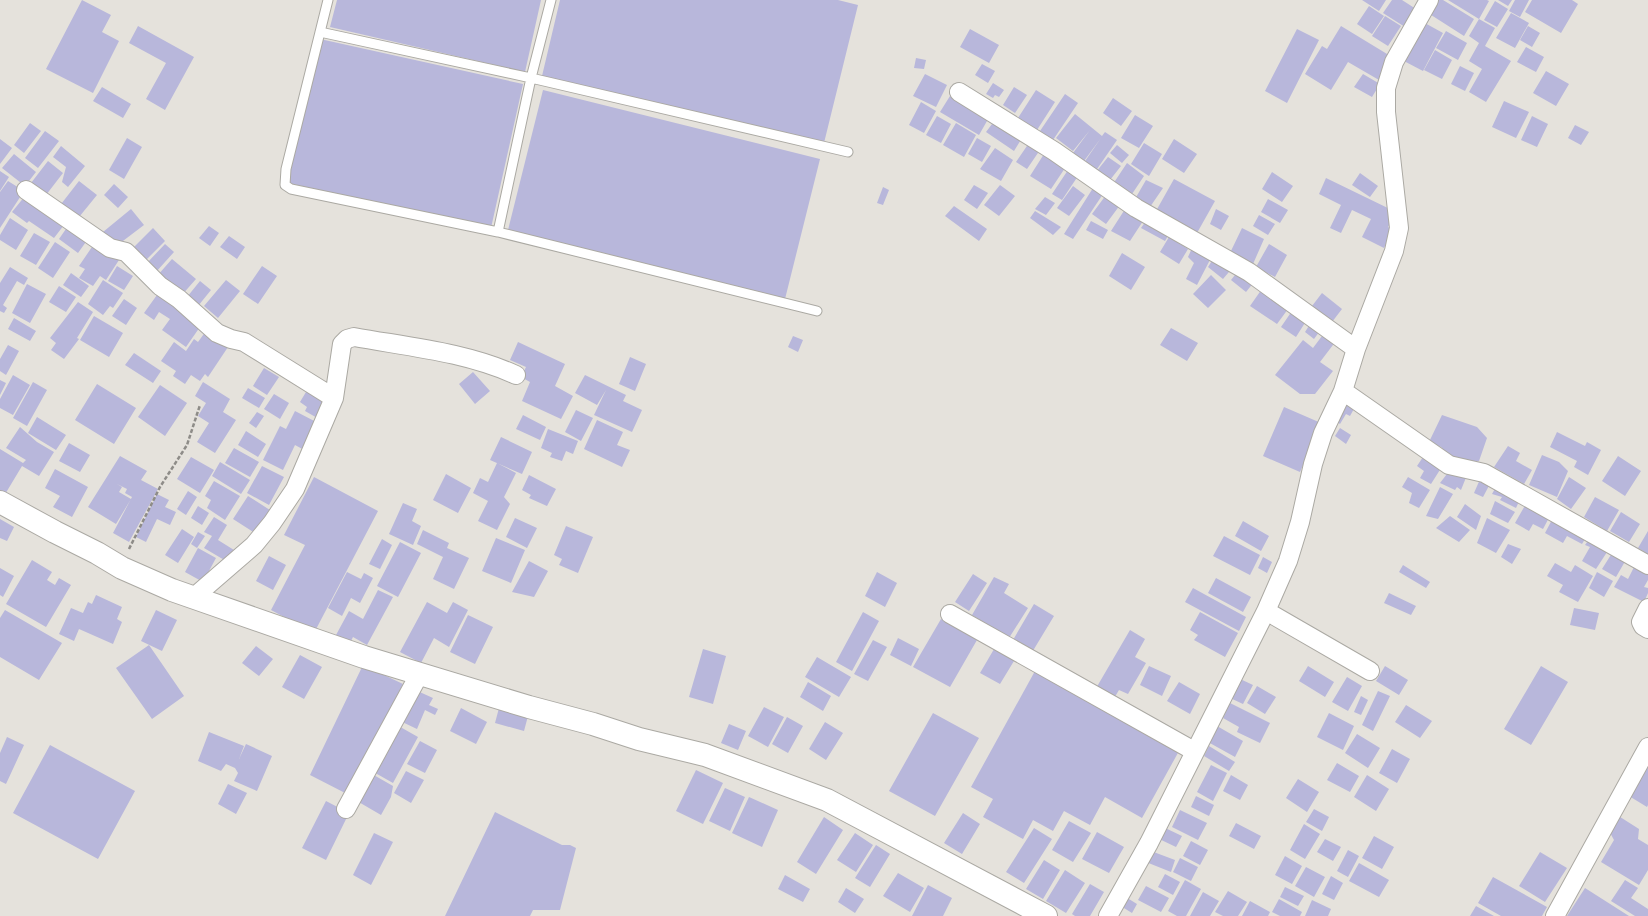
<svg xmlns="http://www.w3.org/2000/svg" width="1648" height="916" viewBox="0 0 1648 916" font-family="'Crimson Pro',serif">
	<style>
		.building { fill: #b8b7db }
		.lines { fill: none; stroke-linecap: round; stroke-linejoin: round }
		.lane-casing { stroke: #aba9a3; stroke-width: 11 }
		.street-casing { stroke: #aba9a3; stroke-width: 20 }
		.secondary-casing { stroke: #aba9a3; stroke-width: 24 }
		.path { stroke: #8e8c88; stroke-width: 2.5; stroke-dasharray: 4 2; stroke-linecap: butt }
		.lane { stroke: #fff; stroke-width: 9 }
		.street { stroke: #fff; stroke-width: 18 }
		.secondary { stroke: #fff; stroke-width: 22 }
	</style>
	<rect width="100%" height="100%" fill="#e5e2dc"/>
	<path class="building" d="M82 0 111 15 102 32 119 41 93 93 46 69Z
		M337 0H541L525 72 330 27Z
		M560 0H838L858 5 823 147 542 76Z
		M1362 0H1386L1379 11Z
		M1392 0H1402L1416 9 1405 27 1383 13Z
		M1436 0H1443L1474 19 1464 36 1428 13Z
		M1448 0H1487L1489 1 1479 19Z
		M1498 0H1512L1508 6Z
		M1515 0H1529L1520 17 1509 11Z
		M1532 0H1572L1578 4 1561 33 1525 12Z
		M1495 1 1508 9 1497 27 1484 20Z
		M1369 6 1384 16 1372 34 1357 24Z
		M1511 13 1529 23 1515 48 1496 38Z
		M1385 16 1401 26 1388 46 1372 36Z
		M1479 19 1495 28 1485 46 1511 61 1486 102 1469 92 1482 69 1469 61 1479 43 1469 36Z
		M1423 22 1443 33 1423 71 1402 60Z
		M138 26 194 57 165 110 146 99 166 63 129 43Z
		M1341 26 1392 57 1379 80 1348 62 1331 90 1305 74 1322 46 1327 49Z
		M1528 26 1540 33 1532 47 1520 40Z
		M970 29 999 45 989 63 960 47Z
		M1297 29 1319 40 1287 103 1265 91Z
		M1446 31 1467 43 1458 60 1436 48Z
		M320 39 523 84 491 228 288 183Z
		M1526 47 1544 57 1536 72 1517 62Z
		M1435 50 1452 60 1442 79 1424 70Z
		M916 58 926 60 924 69 914 68Z
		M982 64 995 71 988 83 975 75Z
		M1460 66 1474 73 1465 91 1451 84Z
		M1546 71 1569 84 1556 106 1533 93Z
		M925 74 947 85 936 107 913 96Z
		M1363 74 1380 84 1372 97 1354 87Z
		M993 83 1004 90 999 97 995 95 993 98 986 94Z
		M102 87 131 104 123 118 93 101Z
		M1014 87 1027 95 1015 113 1003 105Z
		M543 90 820 159 784 303 507 234Z
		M1036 90 1055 102 1037 130 1018 118Z
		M1065 94 1078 103 1053 140 1040 131Z
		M950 96 968 107 991 114 979 135 940 112Z
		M1113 98 1132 111 1121 126 1103 113Z
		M1504 101 1529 112 1516 138 1492 127Z
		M921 102 936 111 924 133 909 125Z
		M1075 114 1102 136 1105 132 1117 140 1095 172 1083 164 1101 138 1084 161 1073 153 1090 130 1073 151 1056 138Z
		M1135 115 1153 126 1139 148 1121 138Z
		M937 116 951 124 941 143 926 135Z
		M1532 116 1548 124 1537 147 1521 140Z
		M995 120 1022 138 1014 151 986 132Z
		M30 123 41 131 24 153 14 145Z
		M956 123 976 135 964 157 943 145Z
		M1575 125 1589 132 1581 145 1568 138Z
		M45 131 59 141 38 168 25 158Z
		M127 138 142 147 124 179 109 170Z
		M977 138 991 146 982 162 968 154Z
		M0 139 12 148 0 164Z
		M1174 139 1197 154 1184 173 1162 159Z
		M1031 140 1042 147 1027 169 1016 162Z
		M1144 143 1162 154 1149 176 1131 164Z
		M1117 145 1129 155 1122 163 1110 153Z
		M61 146 85 166 68 187 62 182 66 167 53 157Z
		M995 148 1013 160 1001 181 980 169Z
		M14 154 36 172 25 186 2 168Z
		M1044 154 1065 168 1051 189 1030 176Z
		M1108 157 1121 166 1110 180 1096 172Z
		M48 161 63 173 46 195 31 183Z
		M1127 163 1144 176 1130 197 1113 184Z
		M1068 170 1078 176 1062 200 1052 194Z
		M0 171 9 177 0 191Z
		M1272 172 1293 186 1282 202 1262 189Z
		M1360 173 1378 186 1370 197 1352 185Z
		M1326 178 1396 212 1388 227 1393 230 1384 248 1362 237 1371 219 1352 210 1341 233 1330 228 1341 205 1319 194Z
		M1174 179 1215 201 1197 233 1156 211Z
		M1146 180 1163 188 1150 207 1135 199Z
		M8 181 24 191 0 228V192Z
		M79 181 97 195 75 222 58 208Z
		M114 184 128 197 118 208 104 195Z
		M974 185 988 193 977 209 964 200Z
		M1000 185 1015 196 999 216 984 205Z
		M1073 186 1085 195 1069 216 1057 208Z
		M883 187 889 190 883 205 877 203Z
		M1093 188 1103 194 1073 239 1064 234Z
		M1106 195 1120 205 1106 224 1092 214Z
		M25 196 64 225 54 238 29 221 27 223 12 212Z
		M1045 197 1055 203 1046 215 1035 209Z
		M1268 199 1288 210 1280 223 1261 212Z
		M954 206 987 229 979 241 945 216Z
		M1127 206 1145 218 1130 241 1111 231Z
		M131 209 144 225 115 247 103 232Z
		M1216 209 1229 216 1221 230 1210 224Z
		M1035 211 1061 227 1053 235 1030 218Z
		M1259 215 1275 224 1268 235 1253 226Z
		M10 218 28 230 16 250 0 240V235Z
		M1148 218 1171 231 1165 241 1141 228Z
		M1091 221 1108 230 1103 239 1086 230Z
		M68 226 88 239 78 253 59 239Z
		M209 226 219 233 210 246 199 238Z
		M153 228 165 241 145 261 132 249Z
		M1242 228 1264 239 1253 264 1230 253Z
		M34 233 50 242 36 265 20 256Z
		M229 236 245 247 237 259 220 247Z
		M1169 237 1188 249 1179 264 1160 252Z
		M55 242 70 252 53 278 38 268Z
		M94 244 119 260 106 280 100 276 93 286 79 278 85 269 79 266Z
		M165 244 174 252 156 272 147 263Z
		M1194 244 1213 254 1197 285 1186 279 1194 263 1188 257Z
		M1269 244 1287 255 1275 277 1256 267Z
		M1122 253 1145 267 1131 290 1109 276Z
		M1215 256 1234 266 1223 279 1208 267Z
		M172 259 196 279 181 296 157 276Z
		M117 266 133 276 124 290 108 281Z
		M262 266 277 276 258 304 243 294Z
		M10 267 28 278 24 285 17 281 3 305 7 308 4 313 0 311V283Z
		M1239 270 1254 282 1246 292 1231 280Z
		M71 273 89 286 81 297 63 285Z
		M1211 275 1226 290 1208 308 1193 294Z
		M103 280 123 293 113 308 110 306 103 315 88 304Z
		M226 280 240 291 218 318 204 306Z
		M200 281 211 290 194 311 183 302Z
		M27 284 46 294 30 323 12 313Z
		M59 286 76 297 66 312 49 302Z
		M1264 286 1291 305 1277 324 1250 306Z
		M162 288 202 324 186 347 162 330 170 319 159 312 154 320 144 313Z
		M1322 293 1342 309 1332 322 1312 306Z
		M124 299 137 308 126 325 112 316Z
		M78 302 93 312 77 338 79 339 64 359 51 350 56 343 50 338Z
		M1294 308 1308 318 1296 337 1281 327Z
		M94 316 123 333 109 357 80 340Z
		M14 318 36 331 30 341 8 329Z
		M1312 321 1322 328 1314 339 1305 332Z
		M1171 328 1198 343 1187 361 1160 345Z
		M206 331 228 347 208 377 205 374 200 381 191 375 185 384 173 376 176 371 161 361 174 342 186 351 194 339 198 342Z
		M1325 332 1336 341 1320 362 1333 371 1315 394H1300L1275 375 1303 340 1313 348Z
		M793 336 803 340 798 352 788 347Z
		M518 342 565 364 555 386 573 396 561 419 522 401 530 382 521 377 526 367 510 360Z
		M8 345 19 351 6 375 0 371V359Z
		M134 353 161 371 153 383 125 365Z
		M630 357 646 364 635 391 619 384Z
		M264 368 279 377 267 395 253 386Z
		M473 372 490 391 475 404 459 384Z
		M13 375 30 385 13 415 0 408V399Z
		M585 375 626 395 623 401 642 410 632 432 594 415 606 390 597 405 575 393Z
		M0 380 6 383 0 395Z
		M33 382 47 390 27 426 13 418Z
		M203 382 230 399 223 412 236 420 215 453 197 442 209 423 198 416 206 403 195 396Z
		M97 384 136 408 114 444 75 420Z
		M160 385 187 403 165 436 138 417Z
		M309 387 330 400 319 419 305 411 307 407 300 402Z
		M248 388 265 398 259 408 242 398Z
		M274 394 289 403 280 419 264 409Z
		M1342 400 1355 407 1350 416 1346 414 1340 424 1332 418Z
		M1284 407 1321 423 1300 472 1263 456Z
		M576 410 593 418 581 441 565 432Z
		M295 411 320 424 306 451 295 445 283 470 263 460 280 426 286 429Z
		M257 412 264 416 256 428 249 423Z
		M523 415 546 427 540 440 516 429Z
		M1442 415 1477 427 1487 438 1479 461 1467 464 1453 459 1441 447 1429 442Z
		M37 417 66 435 56 450 28 433Z
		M597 420 623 432 617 445 630 450 622 467 584 449Z
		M20 427 37 442 54 452 39 476 22 466 4 496 0 494V449L23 463 26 460 6 448Z
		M1340 428 1351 435 1346 444 1335 436Z
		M548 429 578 441 573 454 566 451 562 461 550 457 552 453 541 448Z
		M246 431 266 444 258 457 238 445Z
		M1557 432 1585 446 1587 442 1601 450 1588 475 1574 467 1577 461 1550 447Z
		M501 437 532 452 522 474 490 460Z
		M69 443 90 455 80 472 59 461Z
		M1508 446 1520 453 1516 461 1532 470 1524 484 1494 467Z
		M234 448 259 462 250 477 225 463Z
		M1425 454 1443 465 1431 484 1420 478 1424 471 1417 466Z
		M1542 455 1559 462 1568 471 1557 497 1529 485Z
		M120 456 147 471 141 480 158 489 129 542 113 533 132 497 125 493 127 489 117 484 122 487 119 492 131 499 116 524 88 507Z
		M1618 456 1641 471 1625 496 1602 481Z
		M191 457 214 470 200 493 177 479Z
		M220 462 250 480 241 494 212 476Z
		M497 463 516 473 504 497 510 504 497 530 478 521 488 501 473 493 480 478 488 482Z
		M262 466 284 477 269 505 247 493Z
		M55 469 88 487 72 517 53 507 60 496 45 488Z
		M1450 470 1467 475 1461 490 1457 487 1455 490 1440 483Z
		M446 474 471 488 458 513 433 500Z
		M529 475 556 489 547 506 529 498 531 495 522 490Z
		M314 477 378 511 314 633 271 610 305 545 284 535Z
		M1408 477 1430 490 1419 508 1409 503 1412 493 1402 487Z
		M1481 477 1491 482 1483 497 1474 493Z
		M1569 477 1586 488 1571 509 1557 499Z
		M214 481 240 496 225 520 207 508 211 500 205 496Z
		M1497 485 1521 497 1516 508 1500 500 1502 497 1492 494Z
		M1440 487 1453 494 1438 519 1426 516Z
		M188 491 197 497 186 515 177 509Z
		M157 494 169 500 165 507 176 512 170 525 157 519 146 542 136 537Z
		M248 496 273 512 258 535 233 519Z
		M1595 497 1619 510 1607 531 1584 517Z
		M1495 501 1515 512 1508 523 1490 514Z
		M1527 502 1551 514 1543 529 1533 524 1529 531 1515 523Z
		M403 503 417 509 412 521 421 526 413 545 389 534Z
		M1465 504 1481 516 1476 530 1457 517Z
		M198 506 209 513 202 525 191 518Z
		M1621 512 1640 524 1629 542 1610 531Z
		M1450 516 1470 530 1459 542 1436 528Z
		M1554 516 1588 534 1582 544 1567 536 1563 543 1545 533Z
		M214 517 227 525 218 540 234 550 226 561 204 548 212 536 204 532Z
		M515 518 537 528 527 548 506 537Z
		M1487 518 1510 530 1496 553 1477 543Z
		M0 519 14 527 7 541 0 538Z
		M1243 521 1269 536 1261 551 1235 536Z
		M566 526 593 537 578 573 559 565 562 559 554 555Z
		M182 529 194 537 178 563 165 555Z
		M423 530 449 543 447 548 469 558 454 589 433 579 443 557 417 544Z
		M1648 531V554L1638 548Z
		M198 532 205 536 197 548 191 544Z
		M1224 536 1260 555 1250 575 1213 556Z
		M496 538 525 550 511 583 482 571Z
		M1590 538 1609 549 1596 569 1582 561 1590 547 1585 545Z
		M382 539 392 545 380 569 369 564Z
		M400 542 421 553 398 597 377 586Z
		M1508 544 1521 549 1512 564 1501 557Z
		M198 548 216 558 203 582 185 572Z
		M1614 550 1627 558 1616 577 1602 569Z
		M269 556 286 565 273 590 256 581Z
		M1263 557 1272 562 1267 573 1258 568Z
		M32 560 52 572 47 580 55 585 59 578 71 585 46 627 6 604Z
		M529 561 548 571 534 597 512 592Z
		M1555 563 1571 572 1575 565 1593 576 1578 602 1559 592 1563 585 1547 576Z
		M1403 565 1430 582 1426 588 1399 572Z
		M1635 565 1648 572V580L1644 587 1648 588V593L1644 602 1614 587 1621 575 1628 579Z
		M0 568 14 576 3 597 0 595Z
		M347 572 361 579 364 573 373 578 360 603 351 598 342 616 328 608Z
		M877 572 897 583 885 607 865 596Z
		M1597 572 1613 581 1604 597 1589 588Z
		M973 574 987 583 969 611 955 602Z
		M994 577 1009 584 1004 593 1028 608 1009 638 972 615Z
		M1216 578 1251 597 1243 612 1208 593Z
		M1193 588 1246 617 1239 631 1185 602Z
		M378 590 393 597 367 645 353 637 350 643 336 635 349 611 363 619Z
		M1389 593 1416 606 1411 615 1384 603Z
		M96 595 122 607 117 619 122 622 113 644 79 629 74 641 59 634 71 608 83 613 88 602 92 604Z
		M427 602 447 613 453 602 468 610 449 647 434 638 421 663 400 652Z
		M1034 604 1054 616 1031 654 1013 640Z
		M1574 608 1599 613 1595 630 1570 625Z
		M5 610 62 643 39 680 0 657V618Z
		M156 610 177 620 162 651 141 641Z
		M863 612 879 621 852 671 836 662Z
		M1200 612 1238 633 1225 657 1194 640 1198 635 1190 630Z
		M468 615 493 627 475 664 450 652Z
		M941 619 977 640 950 687 913 667Z
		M1130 630 1145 639 1135 657 1146 663 1128 694 1119 690 1113 700 1095 690Z
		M898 638 919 649 911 666 890 655Z
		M873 640 887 647 868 681 854 674Z
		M997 644 1017 656 1000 684 980 673Z
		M149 645 184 696 152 719 116 668Z
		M256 646 273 659 259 676 242 663Z
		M703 649 726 656 713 704 689 697Z
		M300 655 322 667 304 699 282 687Z
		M817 657 851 677 839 697 805 677Z
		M363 665 403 684 349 795 310 775Z
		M1149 666 1171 676 1162 696 1140 685Z
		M1308 666 1334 682 1325 697 1299 681Z
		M1385 666 1408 680 1399 695 1376 681Z
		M1541 666 1568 682 1531 745 1504 729Z
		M1035 671 1179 751 1142 818 1105 797 1090 825 1064 811 1053 831 1033 820 1023 839 983 817 993 799 971 787Z
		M1347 677 1362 686 1348 711 1332 702Z
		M1238 678 1253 685 1243 704 1228 697Z
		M808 682 831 696 823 711 800 697Z
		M1179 682 1200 694 1190 714 1167 701Z
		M1257 686 1276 697 1265 714 1247 703Z
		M413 689 433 698 429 705 438 709 435 715 425 710 417 729 398 720Z
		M1378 691 1390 696 1373 731 1362 725Z
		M1361 696 1368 700 1361 715 1354 712Z
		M1230 703 1270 723 1260 743 1237 732 1239 727 1223 718Z
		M1406 705 1432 721 1420 738 1395 722Z
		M764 707 784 717 768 747 748 736Z
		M461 708 487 722 476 744 450 731Z
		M499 708 528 716 524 731 495 723Z
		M933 713 979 738 935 816 889 791Z
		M1329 713 1354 726 1343 750 1317 737Z
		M787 717 803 726 788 753 772 744Z
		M825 722 843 733 826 760 809 749Z
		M395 724 418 737 393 783 370 770Z
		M729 724 746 731 738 750 721 743Z
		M1217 726 1243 741 1235 757 1208 742Z
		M209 732 244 746 239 759 246 744 272 756 257 791 234 781 238 773 235 768 226 764 221 771 198 761Z
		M1357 734 1380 748 1368 768 1345 753Z
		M7 737 24 745 6 784 0 781V753Z
		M420 741 437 750 425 773 407 764Z
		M50 745 135 791 98 859 13 813Z
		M1209 746 1235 762 1229 771 1204 756Z
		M1392 749 1410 759 1397 783 1379 773Z
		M1648 762V805L1647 807 1629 796Z
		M1337 763 1359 776 1350 792 1327 780Z
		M1211 765 1227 773 1213 801 1197 792Z
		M696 770 723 783 703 824 676 811Z
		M406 771 424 780 411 803 394 793Z
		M372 774 393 786 391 797 381 815 357 801Z
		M1231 775 1248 785 1240 800 1223 791Z
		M1367 775 1389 789 1376 811 1354 797Z
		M1298 779 1319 792 1307 812 1286 798Z
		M228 784 247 793 236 814 218 804Z
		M725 788 745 797 730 831 709 821Z
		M1196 796 1214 805 1209 816 1191 807Z
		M749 797 778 810 762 847 732 833Z
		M326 801 349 813 326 860 302 848Z
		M1314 809 1329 817 1322 831 1306 822Z
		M1180 810 1207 823 1198 840 1172 827Z
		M495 812 562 845H570L576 848 560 910H533L530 916H445Z
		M963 813 980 824 962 854 944 843Z
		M1617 815 1639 829 1638 839 1648 845V870L1639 885 1601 862 1614 840 1608 829Z
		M824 817 843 830 816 874 797 862Z
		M1069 821 1091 833 1073 862 1052 850Z
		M1236 823 1261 836 1254 849 1229 836Z
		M1304 824 1320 834 1305 859 1290 850Z
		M1161 826 1182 836 1176 847 1155 837Z
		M1034 828 1052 839 1024 883 1006 872Z
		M1097 832 1124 847 1109 873 1082 859Z
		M374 833 393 842 371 885 353 875Z
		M855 833 873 845 856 872 837 860Z
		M1374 836 1394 847 1382 869 1362 858Z
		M1325 839 1341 847 1333 861 1317 852Z
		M1191 841 1208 850 1200 865 1183 856Z
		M876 845 890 854 870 887 855 878Z
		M1348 850 1359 856 1348 877 1337 871Z
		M1151 851 1175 860 1171 872 1146 862Z
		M1540 852 1567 868 1545 902 1519 886Z
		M1285 856 1302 866 1292 884 1275 875Z
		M1180 858 1198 867 1191 881 1173 872Z
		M1044 860 1060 870 1043 899 1026 889Z
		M1359 863 1389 880 1379 897 1349 881Z
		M1306 867 1325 877 1314 897 1295 886Z
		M1065 870 1085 883 1066 913 1046 901Z
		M898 873 924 888 910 912 883 896Z
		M1165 874 1180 882 1173 895 1158 887Z
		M785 875 810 889 803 902 778 889Z
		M1331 876 1343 883 1334 900 1322 894Z
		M1493 877 1547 907 1542 916H1501L1478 903Z
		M1185 880 1201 889 1186 916H1177L1168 911Z
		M1625 880 1638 888 1631 898 1648 909V916H1635L1611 901Z
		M1090 884 1104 892 1090 916H1075L1072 914Z
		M928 885 952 898 943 916H912Z
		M1146 886 1169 898 1161 912 1138 900Z
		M1285 887 1304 896 1298 906 1280 897Z
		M846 888 864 899 855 913 838 902Z
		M1585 888 1629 916H1567Z
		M1228 891 1247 902 1238 916H1223L1215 912Z
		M1203 892 1219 901 1210 916H1190Z
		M1124 896 1137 904 1132 913 1119 905Z
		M1279 899 1302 912 1300 916H1280L1272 912Z
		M1312 900 1331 909 1328 916H1305Z
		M1250 901 1270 912 1268 916H1242Z
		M1476 906 1494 916H1470Z"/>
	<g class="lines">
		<defs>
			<path id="lane" d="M328 0 286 169 285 185 291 189 498 232 817 311
				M320 32 531 78 848 152
				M498 232 531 78 551 0"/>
			<path id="street" d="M959 92 1054 151 1136 208 1249 272 1356 349
				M26 190 110 248 126 252 160 286 179 299 217 333 231 339 244 342 334 398
				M1343 391 1449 465 1484 473 1648 565
				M194 597 254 545 272 523 295 489 334 398 342 344 347 339 354 337C409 347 465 352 516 375
				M1648 608 1641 622 1643 626 1648 629
				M1266 611 1370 671
				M950 614 1194 751
				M346 809 420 673
				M1108 916 1149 843 1266 611 1288 561 1300 522 1313 464 1323 433 1343 391 1356 349 1394 251 1399 228 1386 112V88L1394 62 1429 0
				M1555 916 1648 747"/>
			<path id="secondary" d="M0 502 55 532 97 553 122 568 172 590 364 657 529 707 593 724 639 739 705 755 827 800 1046 916"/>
		</defs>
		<use href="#lane" class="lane-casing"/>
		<use href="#street" class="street-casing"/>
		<use href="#secondary" class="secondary-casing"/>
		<path class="path" d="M129 549 160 487 187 445 200 405"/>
		<use href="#lane" class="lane"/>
		<use href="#street" class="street"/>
		<use href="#secondary" class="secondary"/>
	</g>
</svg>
